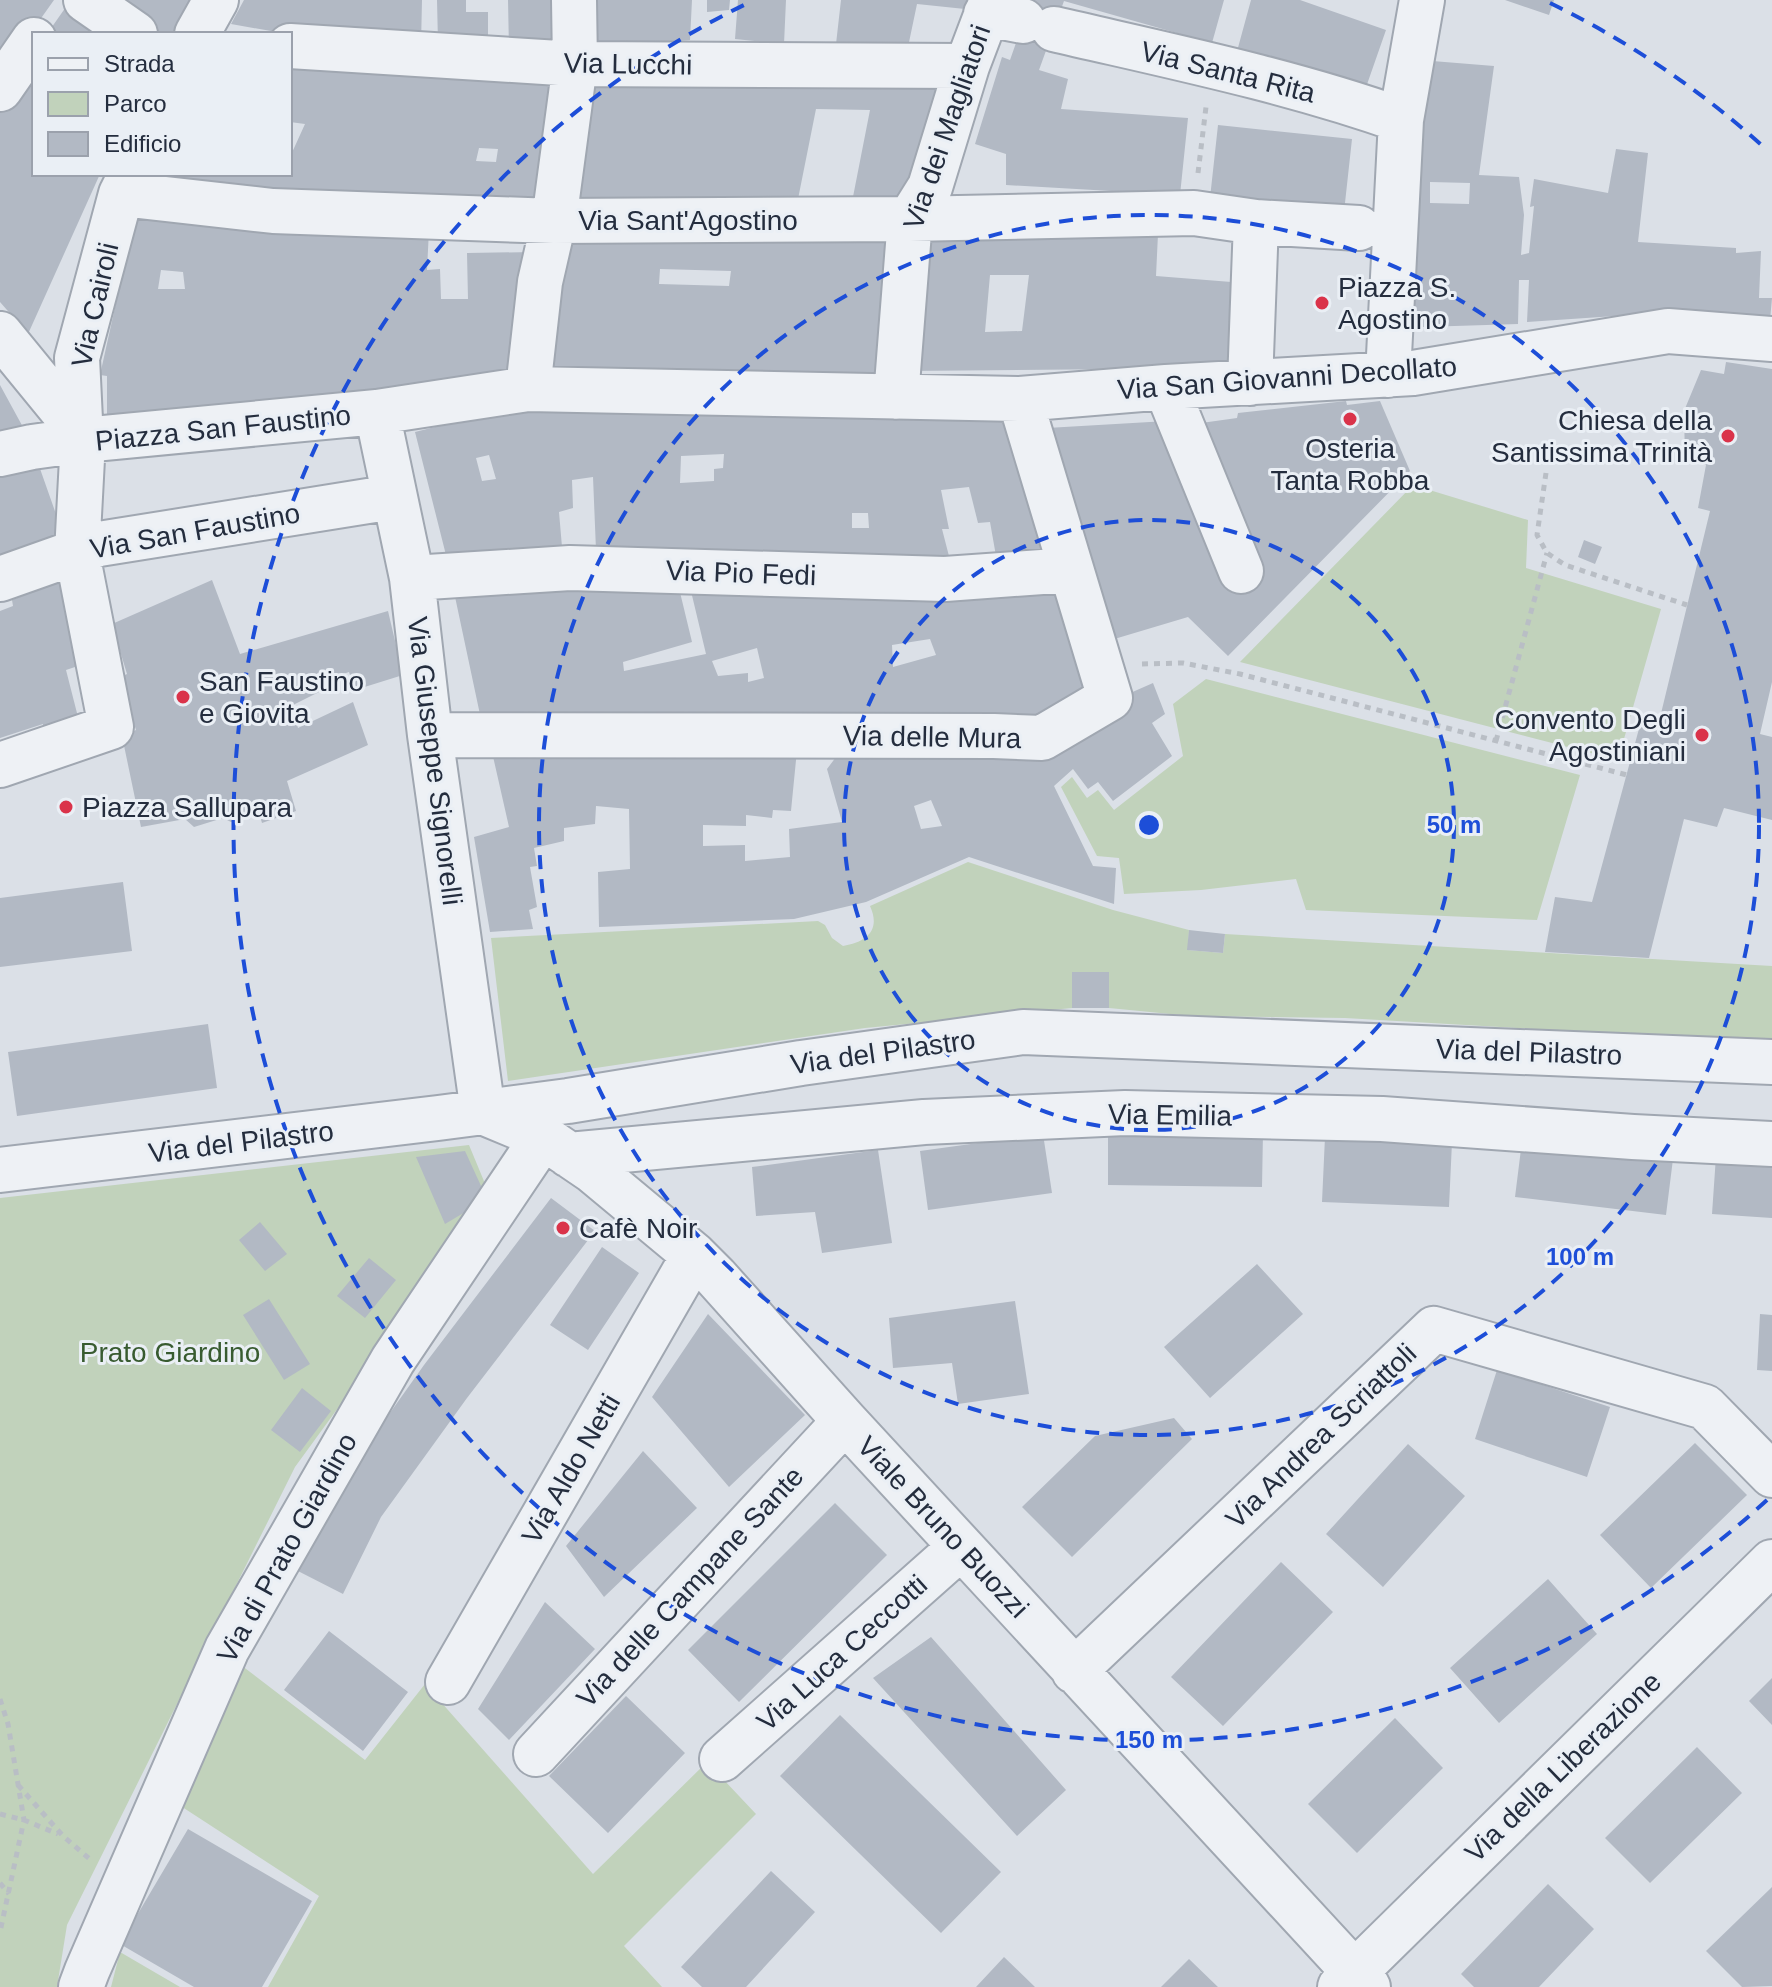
<svg xmlns="http://www.w3.org/2000/svg" width="1772" height="1987" viewBox="0 0 1772 1987" font-family="Arial,sans-serif">
	<style>
		.green { fill: #c1d2bb }
		.building { fill: #b2b9c4; fill-rule: evenodd }
		.lines { fill: none; stroke-linecap: round; stroke-linejoin: round }
		.minor-casing { stroke: #a0a7b1; stroke-width: 48 }
		.path { stroke: #b9bec5; stroke-width: 5; stroke-dasharray: 6 6; stroke-linecap: butt }
		.minor { stroke: #eef1f5; stroke-width: 44 }
		.ring { fill: none; stroke: #1d4ed8; stroke-width: 4; stroke-dasharray: 14 10 }
		.poi-dot { fill: #da334a; stroke: #eaeff5; stroke-width: 3 }
		.labels { text-anchor: middle; dominant-baseline: central; stroke-width: 6; stroke-linejoin: round; paint-order: stroke }
		.street-label { font-size: 28px; fill: #242d3e; stroke: #eaeff5 }
		.poi-label { font-size: 28px; fill: #242d3e; stroke: #eaeff5; text-anchor: start }
		.park-label { font-size: 28px; fill: #385b30; stroke: #eaeff5 }
		.centre { fill: #1d4ed8; stroke: #eaeff5; stroke-width: 4 }
		.ring-label { font-size: 24px; text-anchor: middle; font-weight: bold; fill: #1d4ed8; stroke: #eaeff5; stroke-width: 6; stroke-linejoin: round; paint-order: stroke }
	</style>
	<rect width="100%" height="100%" fill="#dbe0e7"/>
	<path class="green" d="M1413 485 1528 520 1526 568 1661 609 1618 760 1240 662Z
		M1206 679 1580 775 1537 920 1306 910 1296 879 1201 890 1124 894 1119 858 1097 856 1061 787 1072 777 1087 798 1098 790 1114 810 1183 756 1173 704Z
		M968 862 1113 910 1189 930 1188 950 1223 953 1225 934 1772 966V1043L1345 1018 1191 1016 1109 1008H1072L865 1028 508 1081 491 938 818 921 825 925 832 938 843 946C867 942 881 930 870 906Z
		M469 1145 491 1198 295 1467 67 1925 57 1987H0V1198Z
		M233 1659 365 1760 425 1684 593 1874 707 1762 756 1814 624 1946 662 1987H268L319 1896 173 1801Z
		M120 1952 180 1987H111Z"/>
	<path class="building" d="M0 0H54L0 76Z
		M104 0H191L172 34H149Z
		M244 0H422L421 45 288 34 231 24Z
		M437 0H466V12H488V44L438 43Z
		M508 0H566V49L509 50Z
		M589 0H692L690 40 591 47Z
		M707 0H730L729 10 707 12Z
		M738 0H786L784 44 735 39Z
		M841 0H968L965 9 917 4 908 47 836 44Z
		M1031 0H1224L1212 43 1064 1 1039 70 1068 79 1061 109 1188 118 1180 195 1006 185V154L975 144 1002 57 1010 60Z
		M1251 0H1300L1386 30 1364 93 1236 55Z
		M1505 0H1554L1549 15Z
		M68 4 113 34H47Z
		M34 54V174H100L28 334 0 302V105Z
		M290 59 561 76 544 213 443 209 154 178 156 174H290V157L305 124 290 122ZM479 148 498 149 496 162 476 161Z
		M1420 60 1494 66 1479 175 1519 177 1524 215 1521 255 1529 253 1534 206 1530 207 1534 179 1608 193 1616 149 1648 153 1638 242 1736 248V253L1761 251 1759 298H1772L1770 320 1630 315 1527 322 1529 280H1519L1518 324 1391 328ZM1430 182 1470 183 1469 204 1430 203Z
		M582 73 938 77 911 209 851 207 870 110 816 109 797 204 566 208Z
		M1218 125 1352 139 1344 212 1210 198Z
		M140 211 429 230 427 270 440 269 441 299H468L467 253 533 252 519 370 235 411 107 417V376L100 375 116 303ZM161 270 183 272 185 289H158Z
		M564 230H896L887 374 541 370ZM660 269 731 271 729 286 659 284Z
		M919 232 1158 234 1156 276 1244 283 1239 368 905 371ZM990 275H1029L1022 331 985 332Z
		M1726 362 1772 369V682L1760 734 1772 737V820L1724 808 1717 827 1684 819 1649 958 1545 952 1555 897 1592 902 1640 725 1657 730 1710 511 1698 508 1706 465 1685 461 1684 411 1701 370 1724 374Z
		M0 385 24 429 0 437Z
		M1346 401 1347 405 1380 401 1410 471 1228 656 1188 617 1111 640 1047 428 1167 421 1194 424 1237 418 1238 413Z
		M503 410 1005 411 1042 553 996 556 990 522 978 523 969 487 941 490 949 529H942L950 560 760 556 677 548V555L596 550 593 477 572 480 573 508 559 512 562 547 448 563 415 432ZM724 454 723 468 714 469V481L680 483 681 456ZM489 455 496 479 482 481 476 458ZM852 513H868L869 528H852Z
		M38 463 63 534 0 563V472Z
		M1584 540 1602 547 1595 564 1578 557Z
		M66 579 84 664 66 670 78 717 43 729V724L0 738V611L13 606 12 600Z
		M212 580 240 654 388 611 403 675 355 690 349 672 319 682 321 691 291 706 298 728 353 702 368 745 287 781 296 811 262 823 257 806 253 808 244 819 237 822H231L223 818 194 827 185 819 141 827 122 736 136 730 130 711 117 715 107 684 127 674 112 624Z
		M678 584 692 642 623 662 624 671 706 654 690 587 959 590 962 600 1065 591 1098 698 1043 713 979 721 482 724 454 592ZM930 639 936 655 893 667 892 645ZM757 648 764 678 748 682V673L718 676 712 661Z
		M1153 683 1165 714 1152 723 1172 756 1113 801 1098 782 1088 789 1073 769 1054 786 1093 866 1116 868 1114 904 969 857 866 902 794 919 599 927 598 872 630 869 629 809 596 806 595 824 564 828V841L534 848 537 866 530 867 537 907 529 910 533 929 490 932 474 837 509 827 492 752 797 750 791 811 773 810 772 818 746 815V826L703 825V846L745 845V861L790 857 789 829 842 822 827 769 839 753H1035L1128 694ZM931 800 942 826 921 829 914 806Z
		M123 882 132 951 0 967V898Z
		M1189 930 1225 934 1223 953 1187 950Z
		M1072 972H1109V1008H1072Z
		M208 1024 217 1088 17 1116 8 1052Z
		M1108 1130 1263 1132 1262 1187 1108 1185Z
		M1043 1134 1052 1193 928 1210 920 1151Z
		M1325 1137 1452 1142 1449 1207 1322 1202Z
		M1522 1141 1673 1159 1666 1215 1515 1197Z
		M878 1150 892 1243 822 1253 815 1212 756 1216 752 1167Z
		M465 1151 487 1199 445 1224 416 1157Z
		M1716 1156 1772 1160V1218L1712 1214Z
		M551 1198 595 1231 467 1398 381 1517 343 1594 294 1569 333 1493 424 1365Z
		M260 1222 287 1254 265 1271 239 1240Z
		M602 1247 639 1273 588 1350 550 1325Z
		M369 1258 396 1280 365 1318 337 1296Z
		M1257 1264 1303 1314 1210 1398 1164 1347Z
		M269 1299 310 1364 284 1380 243 1315Z
		M1015 1301 1029 1394 958 1404 952 1363 893 1368 889 1318Z
		M708 1314 805 1415 729 1487 652 1397Z
		M1760 1314 1772 1315V1371L1757 1370Z
		M1497 1370 1610 1407 1587 1477 1475 1439Z
		M302 1388 331 1411 300 1452 271 1430Z
		M1174 1418 1192 1439 1072 1557 1022 1507 1095 1436Z
		M1695 1443 1747 1495 1651 1588 1600 1535Z
		M1408 1444 1465 1496 1383 1587 1326 1534Z
		M643 1451 697 1508 604 1597 566 1546Z
		M835 1503 887 1555 739 1702 688 1650Z
		M1281 1562 1333 1612 1223 1726 1171 1677Z
		M1548 1579 1597 1634 1499 1723 1450 1668Z
		M545 1602 595 1649 509 1740 478 1709Z
		M329 1631 408 1692 363 1751 284 1690Z
		M931 1637 1066 1790 1017 1836 873 1678Z
		M1772 1678V1725L1749 1701Z
		M626 1696 685 1753 608 1833 549 1776Z
		M840 1715 1001 1872 941 1933 780 1776Z
		M1395 1718 1443 1768 1357 1853 1308 1804Z
		M1697 1747 1742 1793 1650 1883 1605 1838Z
		M188 1829 312 1901 262 1987H194L120 1944Z
		M771 1871 815 1912 746 1987H702L681 1967Z
		M1548 1884 1594 1929 1539 1987H1474L1461 1974Z
		M1772 1887V1986L1742 1987 1706 1951Z
		M1004 1957 1035 1987H976Z
		M1189 1959 1218 1987H1161Z"/>
	<g class="lines">
		<defs>
			<path id="minor" d="M86 0 135 34
				M986 14 1023 21
				M1054 29C1170 56 1288 80 1401 120
				M197 34 216 0
				M290 46 575 64 967 66
				M0 89 34 40
				M121 194 273 211 554 221 910 219 1194 213 1256 222 1359 228
				M0 334 72 422 83 440
				M1388 375 1401 120 1422 0
				M1250 383 1256 222
				M1166 387 1241 571
				M528 389 540 282 554 221 575 64 574 0
				M896 397 910 219 930 187 967 66 992 0
				M377 412 412 578 430 735 483 1112
				M0 454 32 447 83 440 377 412 528 389 1020 399 1166 387 1413 373 1668 331 1772 339
				M412 578 570 568 945 579 1070 570
				M0 579 99 544 393 497
				M430 735 994 736 1042 738 1110 698 1020 399
				M0 765 111 727 77 553 83 440 80 420 77 358 121 194 131 174
				M485 1113 543 1137 593 1171 694 1255 716 1277 845 1421 1368 1987
				M569 1155 924 1122 1125 1113 1382 1119 1633 1137 1772 1144
				M0 1170 438 1118 568 1101 801 1063 1023 1032 1772 1062
				M1074 1671 1434 1329 1705 1407 1772 1475
				M448 1682 694 1255
				M536 1754 845 1421
				M722 1759 961 1547
				M81 1987 87 1971 227 1649 393 1360 543 1137
				M1340 1987 1772 1562"/>
		</defs>
		<use href="#minor" class="minor-casing"/>
		<path class="path" d="M1198 173 1206 107
			M1546 473 1537 535 1547 553 1565 565 1687 605
			M1142 664 1183 663 1240 674 1627 775
			M1496 741 1547 553
			M0 1699 8 1724 24 1820 0 1932
			M18 1785 63 1836 92 1861
			M0 1814 24 1820 58 1834
			M0 1883 9 1894"/>
		<use href="#minor" class="minor"/>
	</g>
	<g class="ring">
		<circle cx="1149" cy="825" r="305"/>
		<circle cx="1149" cy="825" r="610"/>
		<path d="M1767 1500A915 915 0 1 1 748 3M1550 3A915 915 0 0 1 1767 150"/>
	</g>
	<g class="poi-dot">
		<circle cx="1322" cy="303" r="8"/>
		<circle cx="1350" cy="419" r="8"/>
		<circle cx="1728" cy="436" r="8"/>
		<circle cx="183" cy="697" r="8"/>
		<circle cx="1702" cy="735" r="8"/>
		<circle cx="66" cy="807" r="8"/>
		<circle cx="563" cy="1228" r="8"/>
	</g>
	<g class="labels">
		<g class="street-label">
			<text transform="translate(628 64) rotate(1)">Via Lucchi</text>
			<text transform="translate(1228 72) rotate(14)">Via Santa Rita</text>
			<text transform="translate(947 127) rotate(-71)">Via dei Magliatori</text>
			<text x="688" y="220">Via Sant'Agostino</text>
			<text transform="translate(95 305) rotate(-77)">Via Cairoli</text>
			<text transform="translate(1287 378) rotate(-4)">Via San Giovanni Decollato</text>
			<text transform="translate(223 428) rotate(-6)">Piazza San Faustino</text>
			<text transform="translate(195 531) rotate(-10)">Via San Faustino</text>
			<text transform="translate(741 573) rotate(2)">Via Pio Fedi</text>
			<text transform="translate(932 737) rotate(1)">Via delle Mura</text>
			<text transform="translate(435 761) rotate(83)">Via Giuseppe Signorelli</text>
			<text transform="translate(883 1052) rotate(-8)">Via del Pilastro</text>
			<text transform="translate(1529 1052) rotate(2)">Via del Pilastro</text>
			<text transform="translate(1170 1115) rotate(1)">Via Emilia</text>
			<text transform="translate(241 1142) rotate(-7)">Via del Pilastro</text>
			<text transform="translate(1321 1436) rotate(-44)">Via Andrea Scriattoli</text>
			<text transform="translate(571 1469) rotate(-60)">Via Aldo Netti</text>
			<text transform="translate(943 1527) rotate(47)">Viale Bruno Buozzi</text>
			<text transform="translate(287 1548) rotate(-61)">Via di Prato Giardino</text>
			<text transform="translate(690 1587) rotate(-47)">Via delle Campane Sante</text>
			<text transform="translate(842 1653) rotate(-42)">Via Luca Ceccotti</text>
			<text transform="translate(1563 1767) rotate(-44)">Via della Liberazione</text>
		</g>
		<g class="poi-label">
			<text x="1338" y="287">Piazza S.<tspan x="1338" dy="32">Agostino</tspan></text>
			<text x="1712" y="420" text-anchor="end">Chiesa della<tspan x="1712" dy="32">Santissima Trinità</tspan></text>
			<text x="1350" y="448" text-anchor="middle">Osteria<tspan x="1350" dy="32">Tanta Robba</tspan></text>
			<text x="199" y="681">San Faustino<tspan x="199" dy="32">e Giovita</tspan></text>
			<text x="1686" y="719" text-anchor="end">Convento Degli<tspan x="1686" dy="32">Agostiniani</tspan></text>
			<text x="82" y="807">Piazza Sallupara</text>
			<text x="579" y="1228">Cafè Noir</text>
		</g>
		<g class="park-label">
			<text x="170" y="1352">Prato Giardino</text>
		</g>
	</g>
	<circle cx="1149" cy="825" r="12" class="centre"/>
	<g class="ring-label">
		<text x="1454" y="833">50 m</text>
		<text x="1580" y="1265">100 m</text>
		<text x="1149" y="1748">150 m</text>
	</g>
	<rect x="32" y="32" width="260" height="144" fill="#eaeff5" stroke="#9ba1ac" stroke-width="2"/>
	<rect x="48" y="58" width="40" height="12" fill="#eef1f5" stroke="#9ba1ac" stroke-width="2"/>
	<text x="104" y="72" font-size="24" fill="#242d3e">Strada</text>
	<rect x="48" y="92" width="40" height="24" fill="#c1d2bb" stroke="#9ba1ac" stroke-width="2"/>
	<text x="104" y="112" font-size="24" fill="#242d3e">Parco</text>
	<rect x="48" y="132" width="40" height="24" fill="#b2b9c4" stroke="#9ba1ac" stroke-width="2"/>
	<text x="104" y="152" font-size="24" fill="#242d3e">Edificio</text>
</svg>
